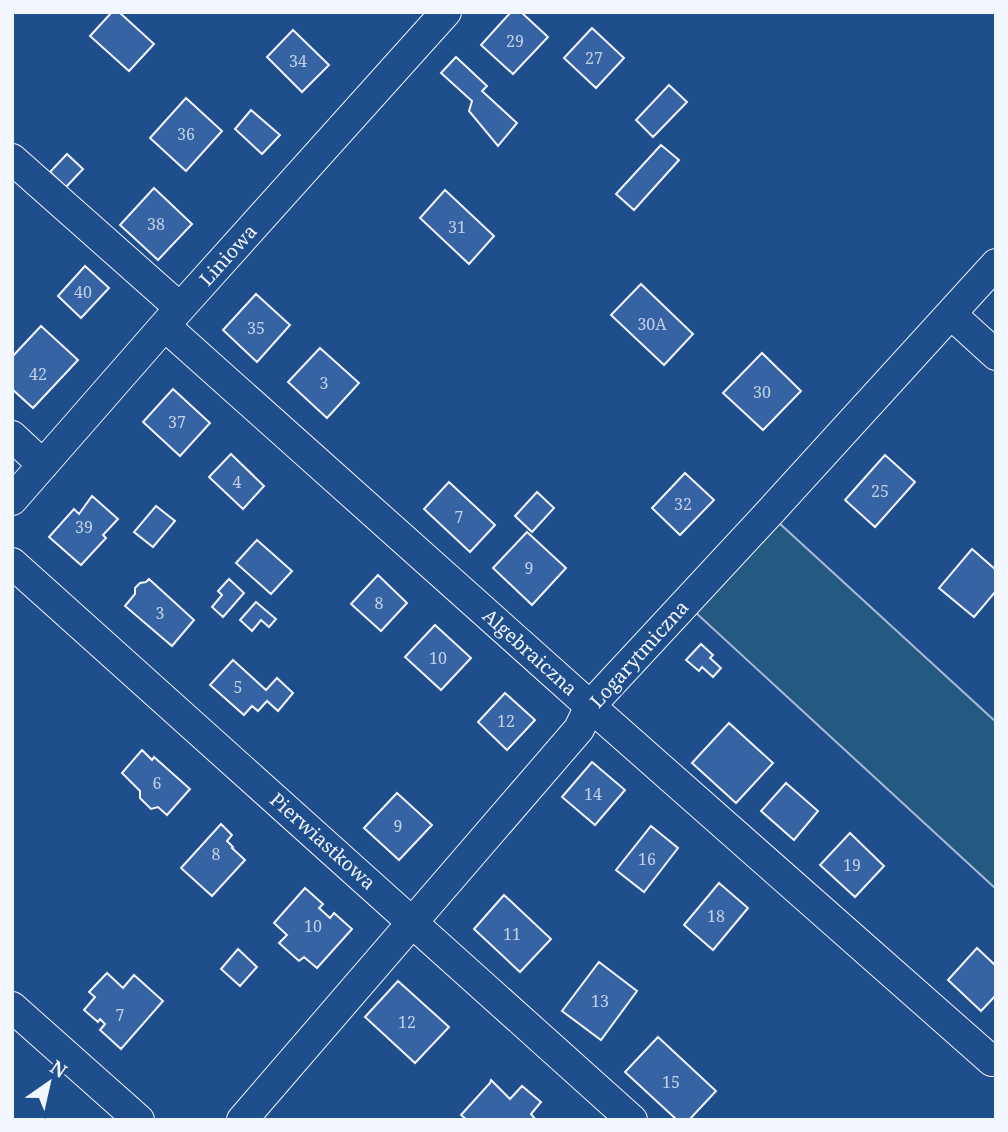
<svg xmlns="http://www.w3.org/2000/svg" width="1008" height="1132" viewBox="0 0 1008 1132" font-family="'Noto Serif',serif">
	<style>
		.green { fill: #245a82; stroke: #a8bbd7; stroke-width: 2 }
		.building { fill: #3563a3; stroke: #f2f6ff; stroke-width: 2 }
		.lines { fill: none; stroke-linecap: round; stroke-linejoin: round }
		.minor-casing { stroke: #f2f6ff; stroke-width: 32 }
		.minor { stroke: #1f4e8c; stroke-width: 30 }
		.labels { text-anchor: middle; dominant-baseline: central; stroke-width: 5; stroke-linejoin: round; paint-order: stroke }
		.number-label { font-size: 16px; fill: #c3d1e8 }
		.street-label { font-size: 19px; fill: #f2f6ff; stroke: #1f4e8c }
	</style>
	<rect width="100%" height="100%" fill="#1f4e8c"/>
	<path class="green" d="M778 522 996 722V889L695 612Z"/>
	<path class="building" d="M112 12H119L154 44 129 71 90 36Z
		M511 12H521L548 37 513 74 481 45Z
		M592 28 624 58 596 88 564 58Z
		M293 30 329 65 302 92 267 57Z
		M456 57 487 86 482 91 517 123 498 146 469 111 472 101 441 73Z
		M669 85 687 102 653 137 636 120Z
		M186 98 222 131 186 171 150 138Z
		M251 110 280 135 262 154 235 129Z
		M661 145 679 160 634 210 616 194Z
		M67 154 83 169 66 187 50 172Z
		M154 188 192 224 158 260 120 225Z
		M445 190 494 236 469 264 420 218Z
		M85 266 109 288 81 318 58 296Z
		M641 284 693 334 664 365 611 315Z
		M256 294 290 325 257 362 223 330Z
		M41 326 78 360 33 408 12 389V357Z
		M320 348 359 383 327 418 288 382Z
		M762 353 801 391 763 430 723 393Z
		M173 389 210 423 180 456 143 422Z
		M231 454 264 486 243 509 209 477Z
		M885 455 915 482 875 527 845 500Z
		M685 473 714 500 680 535 652 508Z
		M449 482 495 525 470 552 424 509Z
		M537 492 554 508 532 532 515 516Z
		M92 496 118 519 103 535 106 538 81 565 49 537 74 509 79 514Z
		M156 506 175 521 153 547 134 532Z
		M527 532 566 568 532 605 493 568Z
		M257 540 292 571 271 594 236 563Z
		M972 549 996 570V591L974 617 939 588Z
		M378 575 407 603 381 631 351 604Z
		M149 579 194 620 172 646 125 606 135 594V588L140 583 146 582Z
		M229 579 244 593 223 617 212 607 222 595 218 591Z
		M256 602 276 619 269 627 261 620 252 631 240 620Z
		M435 625 471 658 441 690 405 657Z
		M701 644 713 655 710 658 721 668 713 677 702 667 699 671 686 660Z
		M233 660 266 690 277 678 293 693 278 711 267 701 258 711 252 706 244 715 210 685Z
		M505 693 535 720 507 750 478 722Z
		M729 723 773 763 736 803 692 763Z
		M142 750 152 760 154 757 190 789 167 815 158 807 151 809 140 798V791L122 773Z
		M592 762 625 790 595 825 562 797Z
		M786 783 818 811 794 840 761 811Z
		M397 793 432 825 399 860 364 828Z
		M221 824 232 835 227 841 233 847 232 848 245 860 212 896 181 868Z
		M651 826 678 848 644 892 616 870Z
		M850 833 884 866 855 897 820 865Z
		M719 883 748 908 713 950 684 925Z
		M305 888 323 904 319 908 330 918 334 913 352 929 317 968 304 957 299 961 279 943 287 935 274 923Z
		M504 895 551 939 520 972 474 929Z
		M977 948 996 966V995L981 1011 948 980Z
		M238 949 257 967 240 986 221 969Z
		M599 962 637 991 601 1040 562 1011Z
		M107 973 123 988 134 975 163 1001 121 1049 100 1030 105 1024 100 1019 98 1022 84 1010 95 997 89 992Z
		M398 981 449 1027 415 1063 365 1017Z
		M658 1037 716 1091 689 1120H677L625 1072Z
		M491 1080 510 1099 522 1086 541 1102 531 1114 536 1120H467L461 1115 490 1083Z"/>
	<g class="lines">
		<defs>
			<path id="minor" d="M12 159 180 308
				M951 314 996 355
				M165 326 590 706 992 1061
				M12 436 43 465
				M12 500 180 308 446 12
				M12 563 632 1120
				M12 1007 139 1120
				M242 1120 579 729 590 706 771 511 996 264"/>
		</defs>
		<use href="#minor" class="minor-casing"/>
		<use href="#minor" class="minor"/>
	</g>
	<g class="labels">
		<g class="number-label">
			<text x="515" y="41">29</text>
			<text x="594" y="58">27</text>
			<text x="298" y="61">34</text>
			<text x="186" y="134">36</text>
			<text x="156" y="224">38</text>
			<text x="457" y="227">31</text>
			<text x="83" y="292">40</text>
			<text x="652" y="324">30A</text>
			<text x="256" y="328">35</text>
			<text x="38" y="374">42</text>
			<text x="324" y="383">3</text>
			<text x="762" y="392">30</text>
			<text x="177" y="422">37</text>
			<text x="237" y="482">4</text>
			<text x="880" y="491">25</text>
			<text x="683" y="504">32</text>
			<text x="459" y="517">7</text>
			<text x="84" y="527">39</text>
			<text x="529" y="568">9</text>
			<text x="379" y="603">8</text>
			<text x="160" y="613">3</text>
			<text x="438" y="658">10</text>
			<text x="238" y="687">5</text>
			<text x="506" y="721">12</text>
			<text x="157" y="783">6</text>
			<text x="593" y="794">14</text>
			<text x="398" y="826">9</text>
			<text x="216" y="854">8</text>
			<text x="647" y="859">16</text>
			<text x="852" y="865">19</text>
			<text x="716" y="916">18</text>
			<text x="313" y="926">10</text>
			<text x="512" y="934">11</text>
			<text x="600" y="1001">13</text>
			<text x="120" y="1015">7</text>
			<text x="407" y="1022">12</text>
			<text x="671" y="1082">15</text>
		</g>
		<g class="street-label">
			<text transform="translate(228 255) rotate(-48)">Liniowa</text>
			<text transform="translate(530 652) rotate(42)">Algebraiczna</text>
			<text transform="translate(639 654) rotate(-48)">Logarytmiczna</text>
			<text transform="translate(323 841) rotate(42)">Pierwiastkowa</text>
		</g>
	</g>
	<rect width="1008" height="1132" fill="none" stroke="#f2f6ff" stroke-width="28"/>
	<g transform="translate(49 1083) rotate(34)" stroke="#1f4e8c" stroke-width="5" paint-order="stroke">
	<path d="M0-5L12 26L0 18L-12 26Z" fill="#f2f6ff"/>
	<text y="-10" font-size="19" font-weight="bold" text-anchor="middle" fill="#f2f6ff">N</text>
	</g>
</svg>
